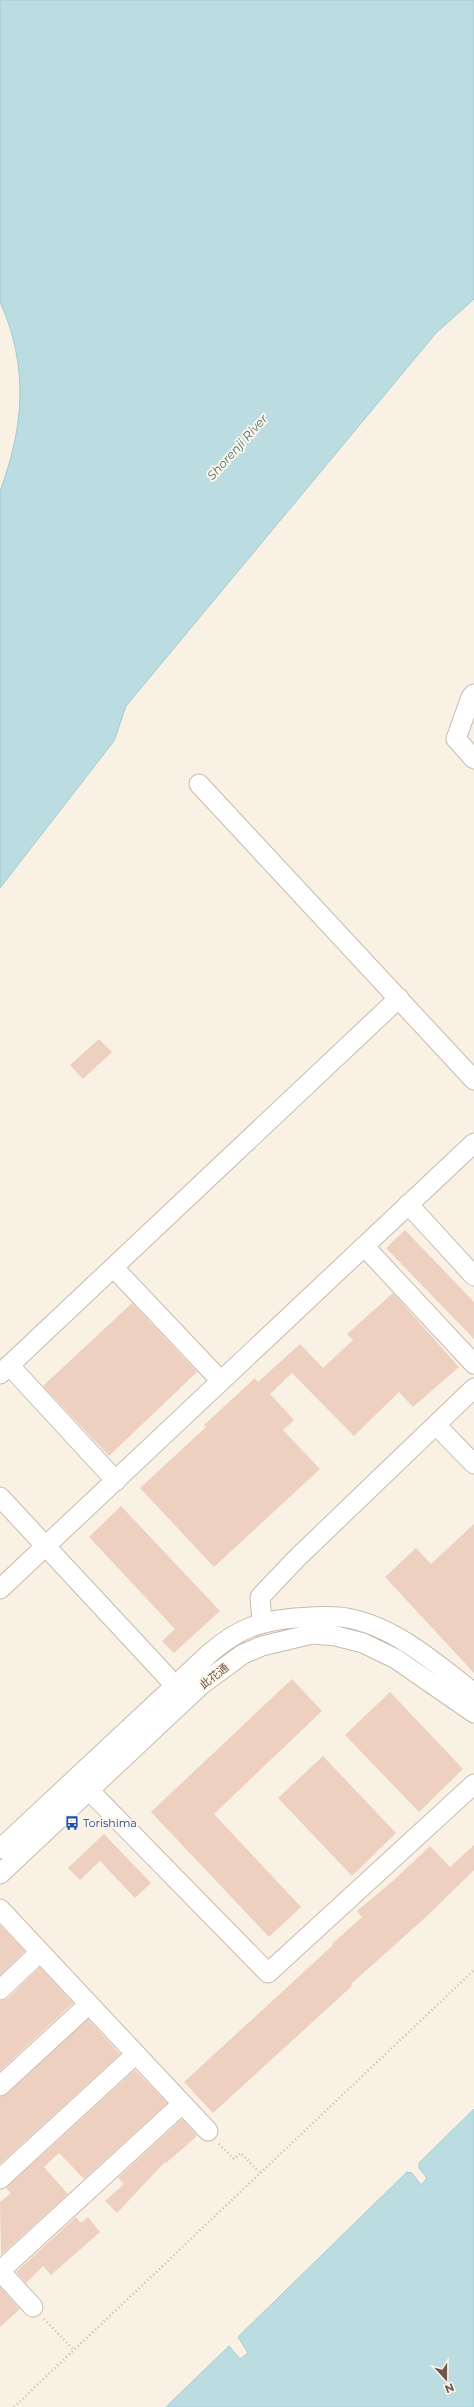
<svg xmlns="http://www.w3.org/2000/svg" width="474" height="2407" viewBox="0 0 474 2407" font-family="Montserrat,'Noto Sans JP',sans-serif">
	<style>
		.water { fill: #bbdde1; stroke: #a2ccd2 }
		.building { fill: #edd0bf }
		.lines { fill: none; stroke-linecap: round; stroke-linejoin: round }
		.minor-casing { stroke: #cab9ac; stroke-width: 21 }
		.path { stroke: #d1b4a2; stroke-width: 2.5; stroke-dasharray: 1 3; stroke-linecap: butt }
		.minor { stroke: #fff; stroke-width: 19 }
		.labels { text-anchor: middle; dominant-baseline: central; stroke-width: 4; stroke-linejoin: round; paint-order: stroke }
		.street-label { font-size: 11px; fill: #70584d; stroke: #fdf5ea }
		.transit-label { font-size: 11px; fill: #164399; stroke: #fdf5ea; text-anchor: start }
		.water-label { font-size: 12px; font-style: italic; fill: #45737b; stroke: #fdf5ea }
	</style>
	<rect width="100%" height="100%" fill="#faf1e5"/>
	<path class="water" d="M0 0H474V299L436 333 126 706 114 741 0 888V491C24 427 29 366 0 302Z
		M474 2109V2407H166L229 2346 240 2359 248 2353 238 2337 407 2172 412 2173 421 2185 427 2178 419 2168V2163Z"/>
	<path class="building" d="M99 1039 112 1052 83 1079 70 1065Z
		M405 1230 474 1302V1339L386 1248Z
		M393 1293 459 1367 413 1407 399 1392 354 1436 292 1373 270 1394 294 1420 283 1430 320 1469 214 1567 140 1488 206 1427 204 1425 255 1378 258 1382 300 1344 323 1368 353 1340 347 1334Z
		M132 1303 197 1372 109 1456 43 1386Z
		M121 1506 220 1611 174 1653 162 1641 175 1629 89 1537Z
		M474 1524V1673L385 1577 416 1548 431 1564Z
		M292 1679 322 1711 214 1814 301 1907 269 1937 151 1812Z
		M390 1692 463 1769 419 1812 345 1735Z
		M323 1756 396 1833 352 1876 278 1798Z
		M104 1834 151 1883 135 1898 100 1861 80 1880 68 1868Z
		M474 1845V1870L427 1916 351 1984 352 1986 213 2113 184 2082 333 1945 332 1944 362 1917 357 1911 394 1880 430 1846 450 1867Z
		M0 1925 25 1951 0 1975Z
		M40 1967 73 2003 0 2071V2001L8 1998Z
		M88 2019 120 2054 0 2164V2097L7 2094Z
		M135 2070 167 2103 84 2179 59 2153 44 2167 68 2194 1 2255 0 2202 11 2193 6 2188Z
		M182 2119 197 2136 166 2163 165 2162 117 2213 105 2201 124 2184 118 2178Z
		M76 2217 81 2223 88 2217 100 2232 51 2275 43 2266 26 2283 16 2272Z
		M0 2287 20 2309 0 2327Z"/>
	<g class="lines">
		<defs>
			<path id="minor" d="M474 694 471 697 456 739 474 759
				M199 784 474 1080
				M408 1204 474 1276
				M364 1246 474 1364
				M114 1268 221 1381
				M9 1365 116 1481
				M0 1374 399 998
				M436 1425 474 1464
				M0 1497 183 1694
				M0 1589 474 1143
				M262 1622 260 1597 296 1559 474 1388
				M80 1781 268 1973 474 1784
				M0 1849 210 1653C238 1629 259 1621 295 1618 312 1617 330 1615 347 1618 394 1626 437 1664 474 1693
				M0 1874 201 1685 243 1654 262 1646 312 1634 336 1636 363 1643 396 1659 474 1713
				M0 1909 208 2131
				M0 1990 40 1952
				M0 2086 89 2004
				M0 2179 136 2054
				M0 2271 182 2104
				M0 2271 33 2307"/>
		</defs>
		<use href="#minor" class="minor-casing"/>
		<path class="path" d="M219 2144 234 2159 241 2153 259 2172
			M44 2319 73 2349
			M14 2407 474 1970"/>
		<use href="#minor" class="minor"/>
	</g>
	<defs>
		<symbol id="bus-bare" viewBox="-9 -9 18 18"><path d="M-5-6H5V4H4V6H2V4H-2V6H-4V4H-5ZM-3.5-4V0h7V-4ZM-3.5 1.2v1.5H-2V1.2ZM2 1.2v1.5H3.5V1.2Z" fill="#1a4fb4" stroke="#fdf5ea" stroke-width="2.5" paint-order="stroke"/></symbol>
	</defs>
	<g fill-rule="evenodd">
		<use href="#bus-bare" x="62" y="1813" width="20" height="20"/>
	</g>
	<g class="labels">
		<g class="street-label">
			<text transform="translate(214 1676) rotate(-38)">此花通</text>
		</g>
		<g class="transit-label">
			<text x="83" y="1823">Torishima</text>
		</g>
		<g class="water-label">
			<text transform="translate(237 447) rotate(-48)">Shorenji River</text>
		</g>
	</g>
	<g transform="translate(446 2379) rotate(159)" stroke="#fdf5ea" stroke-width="3" paint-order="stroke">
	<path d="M0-3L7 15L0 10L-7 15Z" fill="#70584d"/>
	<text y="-6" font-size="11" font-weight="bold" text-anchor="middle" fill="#70584d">N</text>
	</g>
</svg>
